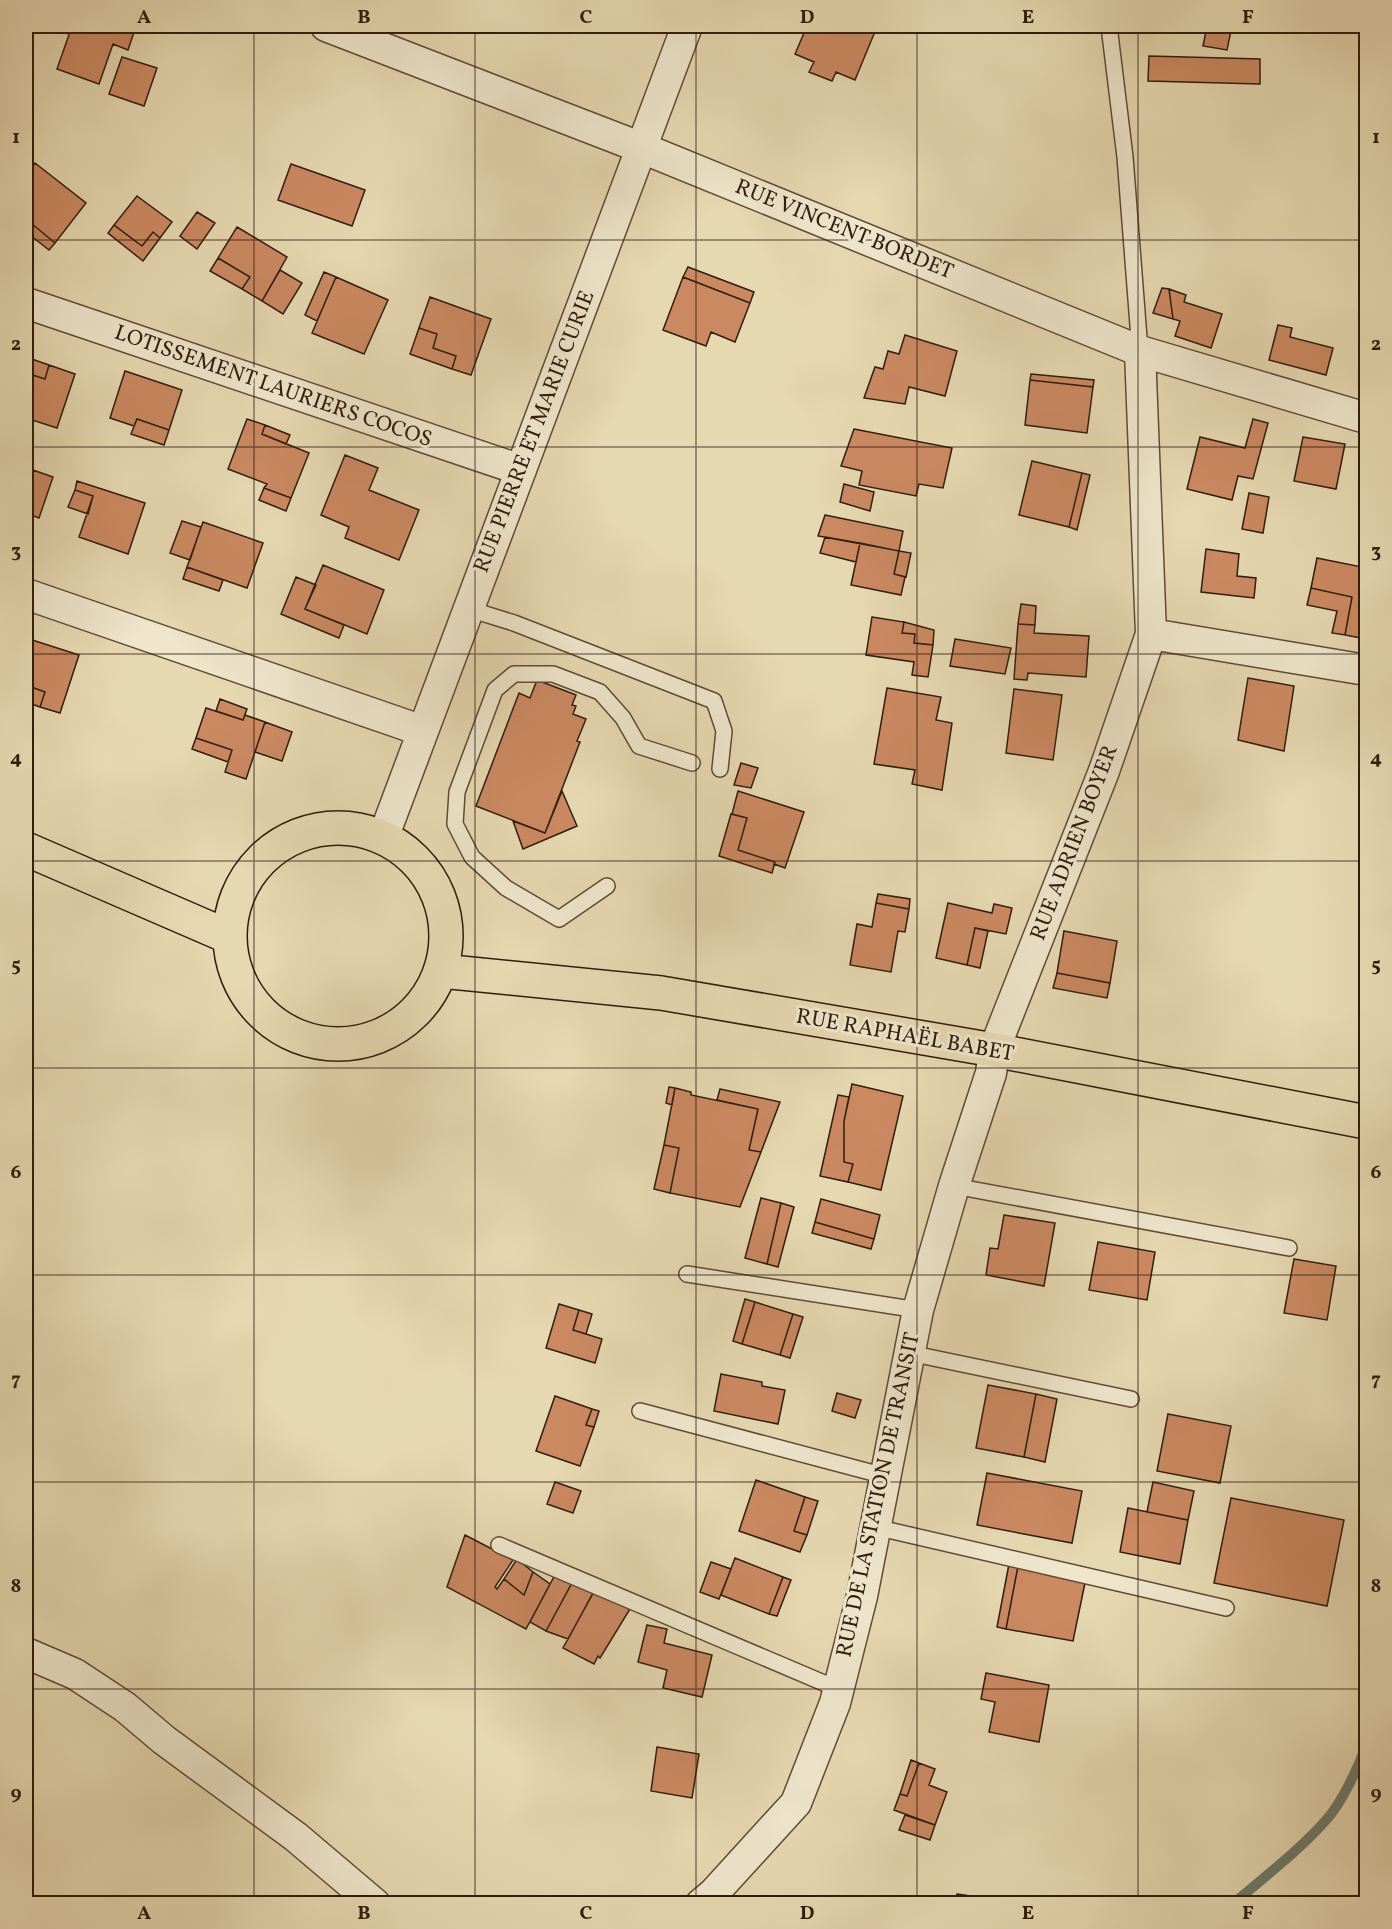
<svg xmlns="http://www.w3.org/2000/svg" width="1392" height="1929" viewBox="0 0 1392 1929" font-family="Vollkorn,serif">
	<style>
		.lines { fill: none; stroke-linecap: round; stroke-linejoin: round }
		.stream { stroke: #6d7b6c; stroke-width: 10 }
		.building { fill: #cb8962; stroke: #2f1c0e; stroke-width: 1.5 }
		.lane-casing { stroke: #5d4b37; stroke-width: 18 }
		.street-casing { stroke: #5d4b37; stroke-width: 33 }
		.primary-casing { stroke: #2f1c0e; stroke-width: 36 }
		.lane { stroke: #efe6cc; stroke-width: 15 }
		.street { stroke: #efe6cc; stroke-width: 30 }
		.primary { stroke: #e6d8b1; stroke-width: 33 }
		.grid { fill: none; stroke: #2f1c0e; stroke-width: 1.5; stroke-opacity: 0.55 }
		.labels { text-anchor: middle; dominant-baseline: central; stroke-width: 6; stroke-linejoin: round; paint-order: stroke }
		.street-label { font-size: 22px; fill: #2f1c0e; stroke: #efe6cc }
		.neatline { fill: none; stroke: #2f1c0e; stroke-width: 2 }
		.grid-label { font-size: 20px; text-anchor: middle; font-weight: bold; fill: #2f1c0e }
	</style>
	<rect width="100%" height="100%" fill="#e6d8b1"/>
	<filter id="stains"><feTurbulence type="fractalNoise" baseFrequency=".00333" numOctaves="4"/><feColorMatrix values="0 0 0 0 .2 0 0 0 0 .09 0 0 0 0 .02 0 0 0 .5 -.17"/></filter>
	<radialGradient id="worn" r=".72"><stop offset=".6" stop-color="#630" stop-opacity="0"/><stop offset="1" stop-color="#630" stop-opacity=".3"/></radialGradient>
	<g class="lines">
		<path class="stream" d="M1233 1904C1264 1877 1299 1851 1327 1819 1342 1802 1358 1768 1366 1746"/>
	</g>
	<path class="building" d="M55 26H72L69 34 54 29Z
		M72 26H136L128 50 113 44 99 84 57 69Z
		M807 26H868L876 29 855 80 836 72 832 81 809 72 814 62 795 54Z
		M1207 26H1232L1227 50 1203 46Z
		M1149 56 1260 59V84L1148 81Z
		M122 57 157 68 144 106 109 94Z
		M35 163 86 203 55 243 26 219V175Z
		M291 164 365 190 352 226 278 200Z
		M137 196 172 222 160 238 153 232 142 246 114 225Z
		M197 212 215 223 197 249 180 236Z
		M26 219 55 243 49 250 26 232Z
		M114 225 142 246 153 232 160 238 143 261 108 233Z
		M237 227 287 257 262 301 242 289 250 277 218 258Z
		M218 258 250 277 242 289 210 271Z
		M688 267 754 292 750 303 683 277Z
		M280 270 302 283 283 314 262 301Z
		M324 272 336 277 317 321 305 315Z
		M336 277 388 300 364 354 312 333Z
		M683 277 750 303 735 342 711 332 706 346 663 330Z
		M1162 288 1169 289 1173 319 1153 313Z
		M1169 289 1186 295 1184 302 1222 314 1211 348 1175 336 1180 321 1173 319Z
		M430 297 491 319 471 375 452 369 456 356 433 348 437 334 419 328Z
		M1278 325 1292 328 1290 337 1333 348 1326 375 1269 360Z
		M419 328 437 334 433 348 456 356 452 369 410 354Z
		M905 335 957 351 945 396 909 387 905 404 864 398 875 367 883 369 888 351 899 354Z
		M26 357 49 365 45 379 26 373Z
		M49 365 75 374 57 428 26 418V373L45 379Z
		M125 371 182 390 169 430 137 419 134 426 110 418Z
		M1031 374 1094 380 1093 387 1030 380Z
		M1030 380 1093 387 1087 433 1025 425Z
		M137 419 169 430 164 445 131 434Z
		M247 419 265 425 262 434 309 453 291 498 264 488 267 484 228 469Z
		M1253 419 1268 423 1253 479 1238 476 1232 500 1187 489 1200 437 1245 448Z
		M265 425 290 435 286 444 262 434Z
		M854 429 952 448 943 488 919 484 916 496 859 485 862 471 841 466Z
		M1303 437 1345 444 1336 489 1294 481Z
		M345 455 378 468 369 490 419 510 399 560 345 538 349 527 321 515Z
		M1032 461 1082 473 1069 527 1019 515Z
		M26 468 33 470 28 487 26 486Z
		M33 470 53 477 39 518 26 513V486L28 487Z
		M1082 473 1090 475 1077 530 1069 527Z
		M77 481 145 503 128 554 79 537 93 496 75 490Z
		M844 484 874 492 870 511 840 502Z
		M264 488 291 498 286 511 259 500Z
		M75 490 93 496 88 514 68 507Z
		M1249 493 1269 497 1263 533 1242 529Z
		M825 515 903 531 899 551 818 536Z
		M182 521 201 527 190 560 170 553Z
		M203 522 263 543 247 588 187 567Z
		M825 537 860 543 856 562 820 553Z
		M860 543 899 551 894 574 905 577 901 595 851 585Z
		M1206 549 1239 554 1237 576 1256 578 1254 598 1201 592Z
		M899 551 911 553 906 577 894 574Z
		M1317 558 1362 567 1361 573 1366 574V639L1345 635 1352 597 1311 588Z
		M323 565 384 590 367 634 305 609Z
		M187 567 223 580 219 591 183 579Z
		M296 577 316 585 305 609 344 625 339 638 281 614Z
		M1311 588 1352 597 1345 635 1332 633 1337 611 1307 605Z
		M1021 604 1036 606 1035 625 1018 624Z
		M872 617 904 622 902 633 915 634 914 643 933 645 928 677 912 675 914 662 866 655Z
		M904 622 934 630 933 645 914 643 915 634 902 633Z
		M1018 624 1035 625 1034 633 1089 636 1086 677 1028 673 1027 680 1014 679Z
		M26 638 79 655 60 713 40 707 45 692 26 685Z
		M955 639 1011 648 1005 674 950 666Z
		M1248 678 1294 686 1284 751 1238 740Z
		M537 680 576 695 572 705 576 706 573 714 586 719 577 741 580 742 545 833 476 806 519 693 530 698Z
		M26 685 45 692 40 707 26 702Z
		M887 688 941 697 936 720 952 723 942 790 912 784 915 770 874 764Z
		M1014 689 1062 695 1053 760 1006 753Z
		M220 699 247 709 243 720 216 711Z
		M206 708 243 720 245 715 265 722 246 779 225 772 232 750 196 738Z
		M265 722 292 732 282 761 255 752Z
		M196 738 232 750 228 762 192 749Z
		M741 763 758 768 751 788 734 785Z
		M562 791 577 826 523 849 513 821 545 833Z
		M738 791 804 812 785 868 774 864 775 862 738 850 747 818 732 814Z
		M731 814 747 818 738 850 775 862 772 873 719 856Z
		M878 894 910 899 909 909 876 903Z
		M876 903 909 909 905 932 898 931 891 972 850 965 857 924 872 927Z
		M948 903 992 913 994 904 1012 908 1006 934 975 928 967 965 936 958Z
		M975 928 988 931 980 968 967 965Z
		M1064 931 1117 941 1110 983 1057 973Z
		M1057 973 1110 983 1107 998 1053 988Z
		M852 1084 903 1096 881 1190 848 1182 853 1164 844 1162V1121Z
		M669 1087 675 1088 672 1105 666 1103Z
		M675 1088 691 1092V1095L758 1109 749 1150 761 1152 740 1207 670 1193 679 1148 664 1145Z
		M720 1089 780 1102 761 1152 749 1150 758 1109 717 1100Z
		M838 1095 849 1097 844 1121V1162L853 1164 848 1182 820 1176Z
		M664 1145 679 1148 670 1193 654 1189Z
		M761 1198 781 1203 767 1264 745 1258Z
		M821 1199 880 1215 874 1239 815 1222Z
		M781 1203 794 1207 778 1267 767 1264Z
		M1004 1215 1055 1223 1044 1286 986 1275 990 1248 998 1249Z
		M815 1222 874 1239 871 1249 812 1233Z
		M1098 1242 1155 1252 1147 1300 1089 1290Z
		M1294 1259 1336 1266 1327 1320 1284 1313Z
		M745 1299 755 1302 742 1344 733 1341Z
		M755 1302 793 1314 780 1355 742 1344Z
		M559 1304 579 1310 573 1330 602 1339 595 1363 546 1348Z
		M579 1310 592 1314 586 1334 573 1330Z
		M793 1314 803 1317 790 1358 780 1355Z
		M721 1374 762 1382V1386L785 1390 778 1424 714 1411Z
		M988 1385 1036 1394 1024 1457 976 1448Z
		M837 1393 861 1400 855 1418 832 1411Z
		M1036 1394 1057 1399 1045 1462 1024 1457Z
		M555 1396 592 1409 586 1425 594 1427 580 1466 536 1451Z
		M592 1409 599 1411 594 1427 586 1425Z
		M1168 1414 1231 1426 1220 1483 1157 1471Z
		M987 1473 1082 1491 1072 1543 977 1525Z
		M756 1480 805 1497 794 1531 807 1535 800 1552 739 1531Z
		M555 1482 581 1491 573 1513 547 1504Z
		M1153 1482 1194 1491 1188 1520 1147 1512Z
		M805 1497 818 1501 807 1535 794 1531Z
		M1231 1498 1344 1520 1327 1606 1214 1583Z
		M1128 1508 1188 1520 1180 1564 1120 1552Z
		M465 1535 513 1560 495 1587 497 1589 504 1579 524 1595 533 1572 550 1584 526 1629 447 1587Z
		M735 1558 783 1577 769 1614 721 1595Z
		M517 1559 533 1572 524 1595 504 1579Z
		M711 1562 731 1569 719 1599 700 1592Z
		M1009 1564 1018 1566 1006 1629 997 1627Z
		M1018 1566 1086 1578 1073 1641 1006 1629Z
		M556 1573 573 1581 546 1631 530 1622Z
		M783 1577 791 1580 777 1616 769 1614Z
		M573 1581 594 1591 568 1639 546 1631Z
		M596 1588 630 1609 600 1658 598 1656 594 1664 563 1648Z
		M647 1625 667 1629 664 1643 712 1655 702 1697 663 1688 667 1670 638 1662Z
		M986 1673 1049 1685 1039 1742 989 1732 995 1702 981 1699Z
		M657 1747 699 1754 692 1798 651 1791Z
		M911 1760 919 1763 907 1796 900 1794Z
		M919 1763 935 1769 929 1785 947 1792 935 1825 894 1810 900 1794 907 1796Z
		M905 1815 935 1825 930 1840 899 1830Z
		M957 1894 991 1899V1904H956Z
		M946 1899 956 1901V1904H946Z
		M995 1899 1015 1903V1904H995Z"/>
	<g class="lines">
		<defs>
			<path id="lane" d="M1109 26 1125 157 1140 351
				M469 609 514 623 714 701 724 731 720 769
				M607 886 559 919 506 888 472 857 455 824 457 792 495 690 514 674H553L600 692 623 718 639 746 692 763
				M954 1186 1289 1248
				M687 1274 918 1310
				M909 1353 1131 1399
				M640 1411 885 1476
				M875 1527 1226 1608
				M499 1545 838 1689"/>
			<path id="street" d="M326 26 642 148 1140 351 1366 418
				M26 303 521 470
				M26 594 423 731
				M1151 634 1366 670
				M383 838 687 26
				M26 1653 75 1674 125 1707 164 1740 296 1837 375 1904
				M701 1904 713 1894 796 1803 835 1703 862 1596 918 1310 954 1186 991 1073 994 1050 1104 771 1151 634 1140 351"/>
			<path id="primary" d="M230 936a108 108 0 1 1 216 0a108 108 0 1 1-216 0Z
				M26 849 227 936
				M441 971 661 993 994 1050 1366 1122"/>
		</defs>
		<use href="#lane" class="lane-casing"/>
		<use href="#street" class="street-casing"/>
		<use href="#primary" class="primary-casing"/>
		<use href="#lane" class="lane"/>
		<use href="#street" class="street"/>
		<use href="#primary" class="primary"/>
	</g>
	<path class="grid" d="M254 26V1904M475 26V1904M696 26V1904M917 26V1904M1138 26V1904M26 240H1366M26 447H1366M26 654H1366M26 861H1366M26 1068H1366M26 1275H1366M26 1482H1366M26 1689H1366"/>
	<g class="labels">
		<g class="street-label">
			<text transform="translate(844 230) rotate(22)">RUE VINCENT BORDET</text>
			<text transform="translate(273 387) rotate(19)">LOTISSEMENT LAURIERS COCOS</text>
			<text transform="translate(535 432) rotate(-69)">RUE PIERRE ET MARIE CURIE</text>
			<text transform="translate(1075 843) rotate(-69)">RUE ADRIEN BOYER</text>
			<text transform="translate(905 1036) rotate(10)">RUE RAPHAËL BABET</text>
			<text transform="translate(879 1495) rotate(-78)">RUE DE LA STATION DE TRANSIT</text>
		</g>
	</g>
	<rect width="1392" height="1929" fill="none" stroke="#e6d8b1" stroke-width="66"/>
	<rect x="33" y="33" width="1326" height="1863" class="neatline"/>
	<g class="grid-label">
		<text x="144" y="23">A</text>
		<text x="364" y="23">B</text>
		<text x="586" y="23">C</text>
		<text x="807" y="23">D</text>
		<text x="1028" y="23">E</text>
		<text x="1248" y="23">F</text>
		<text x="16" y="143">1</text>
		<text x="1376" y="143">1</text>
		<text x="16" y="350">2</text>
		<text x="1376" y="350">2</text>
		<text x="16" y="557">3</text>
		<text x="1376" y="557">3</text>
		<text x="16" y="764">4</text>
		<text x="1376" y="764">4</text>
		<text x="16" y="971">5</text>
		<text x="1376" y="971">5</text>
		<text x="16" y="1178">6</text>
		<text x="1376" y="1178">6</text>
		<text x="16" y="1385">7</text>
		<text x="1376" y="1385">7</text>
		<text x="16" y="1592">8</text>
		<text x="1376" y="1592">8</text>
		<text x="16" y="1799">9</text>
		<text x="1376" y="1799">9</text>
		<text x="144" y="1919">A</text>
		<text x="364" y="1919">B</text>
		<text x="586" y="1919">C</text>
		<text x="807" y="1919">D</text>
		<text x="1028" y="1919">E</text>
		<text x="1248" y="1919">F</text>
	</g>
	<rect width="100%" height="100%" filter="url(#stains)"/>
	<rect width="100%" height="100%" fill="url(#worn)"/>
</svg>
